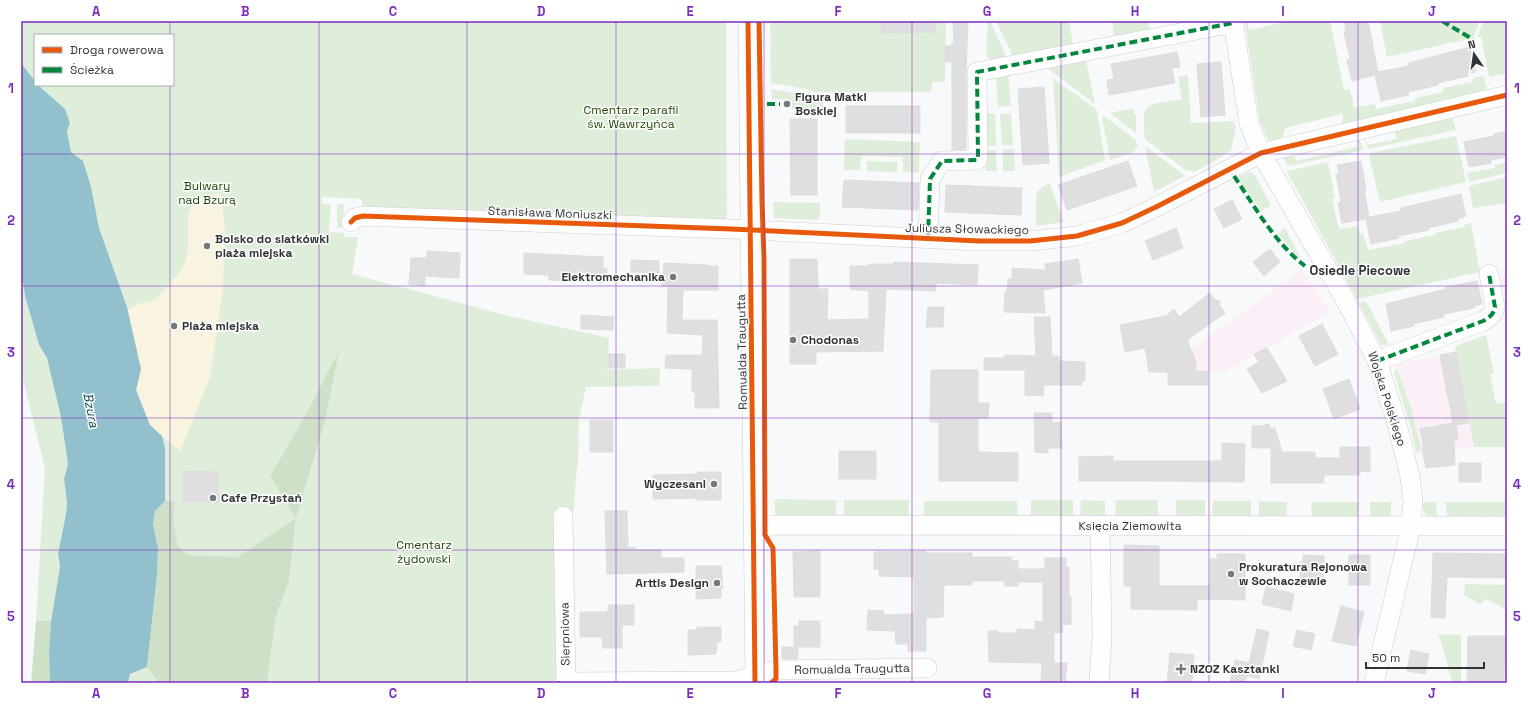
<svg xmlns="http://www.w3.org/2000/svg" width="1528" height="704" viewBox="0 0 1528 704" font-family="'Space Grotesk',sans-serif">
	<style>
		.industrial { fill: #fbf0f7 }
		.green { fill: #dfeedb; fill-rule: evenodd }
		.forest { fill: #cee0c7 }
		.sand { fill: #f8f4e0 }
		.water { fill: #92c0cc }
		.building { fill: #e0dfdf; stroke: #dedddd }
		.lines { fill: none; stroke-linecap: round; stroke-linejoin: round }
		.minor-casing { stroke: #ccced1; stroke-width: 20 }
		.minor { stroke: #fefefe; stroke-width: 19 }
		.quiet { stroke: #00873e; stroke-width: 4; stroke-dasharray: 8 4; stroke-linecap: butt }
		.cycleway-casing { stroke: #fff; stroke-width: 8 }
		.cycleway { stroke: #e8590c; stroke-width: 5 }
		.grid { fill: none; stroke: #7b2cbf; stroke-width: 1; stroke-opacity: 0.55 }
		.poi-dot { fill: #76797c; stroke: #fff; stroke-width: 1.5 }
		.labels { text-anchor: middle; dominant-baseline: central; stroke-width: 3; stroke-linejoin: round; paint-order: stroke }
		.poi-label { font-size: 12px; font-weight: bold; fill: #303437; stroke: #fff; text-anchor: start }
		.park-label { font-size: 12px; fill: #224806; stroke: #fff }
		.street-label { font-size: 12px; fill: #303437; stroke: #fff }
		.neighbourhood-label { font-size: 13px; font-weight: bold; fill: #303437; stroke: #fff }
		.water-label { font-size: 13px; font-style: italic; fill: #134d59; stroke: #fff }
		.neatline { fill: none; stroke: #7b2cbf; stroke-width: 1.5 }
		.grid-label { font-size: 13px; text-anchor: middle; font-weight: bold; fill: #7b2cbf }
	</style>
	<rect width="100%" height="100%" fill="#f7f9fb"/>
	<path class="industrial" d="M1302 269 1330 312 1227 371 1179 372 1182 355 1191 350Z
		M1507 275V295L1504 296 1501 276Z
		M1456 352 1474 447 1421 448 1410 405 1396 364Z"/>
	<path class="green" d="M21 21H726L727 217 726 223 362 209V199L322 197V204L331 205 329 232 345 233 344 237H358L352 274 509 316 609 338 607 370 660 368 659 386 586 387 579 420 578 464 576 475 574 511H554L560 683H267L276 616 289 581 296 518 237 557 188 555 178 546 173 520 175 501H165V448L162 436 150 425 136 390 127 307 99 228 83 161 71 152 67 131 70 123 65 109 38 85H173V35H35V81L21 63ZM338 353 325 421 296 517 270 476 302 421Z
		M770 21H881V33H923L924 21H946L945 82H932L931 92H814L807 89 771 83Z
		M988 21H990L1008 60H991L986 56Z
		M996 21H1069L1073 45 1013 56Z
		M1112 21H1148L1150 30 1114 37Z
		M1247 21 1249 30 1291 21H1330L1344 90 1350 89 1354 108 1375 104 1376 109 1415 101V98L1443 92V88L1473 82V78L1484 76 1487 89 1351 123H1342L1343 114 1285 128 1282 138 1269 141 1260 122 1245 24Z
		M1380 21H1480L1473 38 1387 57Z
		M1484 21H1507V73L1489 77 1481 37H1477Z
		M1085 55 1095 104 1040 63Z
		M1008 71 1011 106 998 107 996 79 1001 74Z
		M1188 75 1191 123 1234 121 1236 127 1231 150 1215 161 1194 172 1185 170 1145 139C1140 98 1148 106 1182 99L1178 77Z
		M1053 78 1097 110 1105 160 1059 177Z
		M771 89 809 96 823 102 824 109H792V100L772 99Z
		M1133 108 1136 117V133L1110 113Z
		M986 113 995 114 996 145 986 146Z
		M1011 113 1013 145H1002L1000 114Z
		M1104 116 1136 140 1138 147 1133 152 1110 160 1102 117Z
		M1452 116 1456 130 1368 149 1363 135 1368 145 1397 139 1393 128Z
		M1358 136 1364 150 1288 166 1281 154 1290 152 1297 161 1360 146 1354 137Z
		M1456 136 1466 182 1380 202 1369 156 1370 153Z
		M845 139 920 142 919 173 903 172V157L861 156 860 170H844Z
		M1145 146 1180 172 1185 176 1154 192Z
		M1003 149H1014L1015 171H1003Z
		M986 150H996L997 171H986Z
		M867 161 898 162 897 172 867 171Z
		M1328 162 1335 198 1332 199 1339 229 1358 226 1360 234 1363 233 1368 250 1405 243V241L1435 235V233L1464 227V225L1471 223 1480 272 1357 299 1287 172V171Z
		M1507 162V173L1469 182 1468 173 1495 168V165Z
		M1249 172 1253 173 1255 175 1271 205 1261 211 1237 177Z
		M1507 177V203L1473 208 1469 186Z
		M1050 184 1064 222 1036 226V203L1037 192 1045 185Z
		M773 202 820 203V215L818 220 774 218Z
		M337 204H344L343 227 337 228Z
		M1285 228 1300 257 1298 258 1278 233Z
		M21 279 23 282 25 296 39 345 47 358 61 417 68 464 64 479 67 503 66 514 58 554 60 567 51 621H36L45 468 21 372Z
		M1366 301 1389 345H1384L1380 343 1359 303Z
		M1486 335 1494 373 1490 374 1496 404 1507 402V447H1474L1456 352 1455 346Z
		M1397 368 1410 405 1421 448V452L1416 453 1411 429 1394 372Z
		M775 499 836 500V518L775 516Z
		M844 500H909L908 518H844Z
		M1031 500H1073V518H1031Z
		M1081 500 1105 501V518L1080 517Z
		M1116 500H1158V518H1115Z
		M1176 500H1205V519H1176Z
		M924 501H1017L1018 518H924Z
		M1213 501H1251V519L1212 518Z
		M1259 501 1287 502 1286 519 1259 518Z
		M1311 502H1359L1358 519H1312Z
		M1370 502H1391V519H1370Z
		M1425 502H1436L1437 519C1427 517 1423 515 1422 504Z
		M1445 502H1507L1506 520 1448 519Z
		M1465 584 1507 585V610L1486 599 1480 604 1464 595Z
		M1438 634 1461 635V683H1452L1443 648Z
		M147 667 159 683H128L130 674Z"/>
	<path class="forest" d="M339 351 325 421 296 518 289 581 276 616 267 683H159L147 667 157 575 158 548 153 525 155 511 165 501H175L173 520 178 546 188 555 237 557 296 518 270 476 302 421Z
		M36 621H51L49 652 50 683H31Z"/>
	<path class="sand" d="M221 193 225 229 223 289 210 377 180 452 150 425 136 390 141 369 127 310C130 308 134 305 138 304 142 302 148 303 152 301 158 298 180 273 183 267 198 238 169 197 221 193Z"/>
	<path class="water" d="M21 63 35 81V85H38L65 109 70 123 67 131 71 152 83 161 91 187 99 228 127 307 141 369 136 390 150 425 162 436 165 448V501L155 511 153 525 158 548 157 575 147 667 130 674 128 683H50L49 652 51 621 60 567 58 554 66 514 67 503 64 479 68 464 61 417 47 358 39 345 25 296 23 282 21 279Z"/>
	<path class="building" d="M881 21H936V32L881 33Z
		M953 21H968L966 72V149L952 150V62H945V46H952V43H954Z
		M1344 21H1368L1378 72 1409 66V63L1470 47 1476 72 1468 73V76L1438 83V85L1408 92 1409 95 1381 101 1375 75 1352 81 1347 60 1350 59 1344 32 1346 31Z
		M1177 52 1180 67 1172 68 1175 83 1109 95 1107 80 1114 79 1111 64Z
		M1221 62 1225 115 1201 117 1197 64Z
		M1044 87 1049 163 1023 165 1018 89Z
		M846 106H920V133H846Z
		M790 119H817V195H791Z
		M1507 131V157L1491 160V163L1469 167 1464 142 1494 136V134Z
		M1128 161 1137 186 1067 210 1058 185Z
		M1361 161 1366 190H1364L1369 217 1401 211V208L1461 194 1466 216 1458 219V221L1428 228 1429 230 1398 236 1399 238 1371 244 1366 219 1342 223 1338 203 1341 202 1336 174 1339 173 1337 165Z
		M844 180 919 183 918 210 842 207Z
		M946 185 1022 188 1021 215 945 212Z
		M1232 200 1242 219 1224 228 1214 209Z
		M1176 228 1183 248 1153 260 1145 241Z
		M1270 249 1280 262 1264 276 1253 262Z
		M427 251 460 253 459 278 425 276V286L409 284 411 258H426Z
		M524 253 603 257V268H607L606 282 549 280V275L524 274Z
		M790 259H817L818 289H828L827 320 869 319V291L850 289V266H869V264H894V262L978 265 977 285 936 283V291L886 289 883 351 816 352V364H790Z
		M1078 259 1082 283 1043 290 1045 313 1004 312 1005 292H1007L1008 279H1012V268L1046 270 1045 264Z
		M631 260 659 261V273L631 272Z
		M664 263 708 265V266H718V290H683L682 320H717L719 408H695V392H692V369L665 368 666 355H702L703 335 667 333 668 286H662Z
		M1477 281 1482 304 1474 306V308L1444 314V317L1413 324 1414 326 1391 331 1386 304 1446 289V287Z
		M1210 293 1215 300 1220 301V306L1225 313 1187 340 1196 362V372L1207 371 1208 385H1168V372H1149L1145 348 1125 352 1120 325 1166 316 1174 309 1179 317Z
		M928 307H944L943 327H926Z
		M581 315 614 317 613 330 581 329Z
		M1034 317H1050L1052 356H1059V361L1085 362V381H1082V385H1044L1043 396 1025 395V370H984V358H1005V355L1036 356Z
		M1322 324 1338 354 1315 366 1299 336Z
		M1267 348 1287 381 1262 393 1247 369 1259 362 1254 354Z
		M1456 352 1469 423 1456 425 1458 439 1454 440 1455 465 1426 468 1422 448H1424L1420 429 1453 423 1440 355Z
		M608 354H625V368H608Z
		M931 370H978V403H989L988 418H978V452L1018 453V481H939V422H930Z
		M1349 379 1360 409 1334 419 1323 389Z
		M1034 413H1052V423L1061 422 1062 448H1048V453L1035 452Z
		M590 420H613V452H590Z
		M1269 424 1271 431V428H1275L1282 452H1315V458H1340V447H1370V472L1360 471V475H1324V483H1271V448H1252V426H1261Z
		M1222 443 1245 444 1244 482 1157 481H1079V457L1113 456V461H1222Z
		M839 451H876V479H839Z
		M1459 463H1481V482H1459Z
		M184 471 219 472V502H183Z
		M697 472H721V500H697V498L653 499V475L697 474Z
		M605 511H627L628 548 635 547V550H661V558H684V572L607 574Z
		M1124 545 1159 546V586H1210V559H1217V554H1245V600L1197 599V610L1131 609V586H1124Z
		M812 551H820V597H794L793 552Z
		M926 551V553H972V557H1012V561H1018V569H1045V558H1066V567H1069V597H1071V624L1062 625 1063 632 1054 633V663H1067L1065 683H1041L1042 663 989 662 988 631H997L999 633H1017V629L1035 630V621L1043 622V582H1018V586H1005V581H972V585H944L943 617 926 618V651H908V644H896L895 631 867 630 868 610 884 611V615L914 614V577L879 576V569H874V552Z
		M1433 553 1507 554V578L1447 577 1445 618 1431 617Z
		M1303 555 1324 556V585L1300 586V562H1303Z
		M1349 555H1370V585H1349Z
		M696 566H721L723 588H721V598L696 599Z
		M1266 587 1294 594 1291 611 1262 604Z
		M608 605H634V625H622V648H603L602 637H580V612H608Z
		M1341 606 1364 612 1356 646 1332 641Z
		M799 621H820V647H798V659H782V647H794V626H799Z
		M697 627H721V642H717L716 654 688 655V630H697Z
		M1257 629 1269 632 1259 679 1247 676 1245 683H1230L1235 660 1249 663Z
		M1297 630 1315 634 1311 650 1293 646Z
		M1468 636H1505L1504 683H1467Z
		M1411 650 1429 654 1425 674 1407 671Z
		M1170 653 1194 655 1192 683H1167Z"/>
	<g class="lines">
		<defs>
			<path id="minor" d="M748 21 755 683
				M1233 21 1249 123 1261 153 1347 303 1377 361 1396 420 1410 477 1413 501 1411 526 1374 683
				M351 222 355 218 363 216 731 229 979 241H1030L1077 236 1122 223 1156 207 1261 153 1507 95
				M928 239 930 179 942 161 977 160 978 157 977 72 1233 23
				M1377 361 1483 321C1489 318 1494 314 1495 307L1489 274
				M563 516 566 682 736 681 776 670 927 668
				M754 526 772 525 1507 526
				M1099 683 1102 636 1100 526"/>
		</defs>
		<use href="#minor" class="minor-casing"/>
		<use href="#minor" class="minor"/>
		<path class="quiet" d="M1442 21 1474 40
			M767 104H780
			M1234 176C1255 207 1275 243 1305 266
			M928 239 930 179 942 161 977 160 978 157 977 72 1233 23
			M1377 361 1483 321C1489 318 1494 314 1495 307L1489 274
			M558 683H560"/>
		<defs>
			<path id="cycleway" d="M748 21 755 683
				M759 21 762 202 764 258 765 535 773 548 776 670V679L771 683
				M351 222 355 218 363 216 731 229 979 241H1030L1077 236 1122 223 1156 207 1261 153 1507 95"/>
		</defs>
		<use href="#cycleway" class="cycleway-casing"/>
		<use href="#cycleway" class="cycleway"/>
	</g>
	<path class="grid" d="M170 21V35M319 21V683M467 21V683M616 21V683M764 21V683M912 21V683M1061 21V683M1209 21V683M1358 21V683M170 85V683M21 154H1507M21 286H1507M21 418H1507M21 550H1507"/>
	<g class="poi-dot">
		<circle cx="787" cy="104" r="4"/>
		<circle cx="207" cy="246" r="4"/>
		<circle cx="673" cy="277" r="4"/>
		<circle cx="174" cy="326" r="4"/>
		<circle cx="793" cy="340" r="4"/>
		<circle cx="714" cy="484" r="4"/>
		<circle cx="213" cy="498" r="4"/>
		<circle cx="1231" cy="574" r="4"/>
		<circle cx="717" cy="583" r="4"/>
		<path d="M1179 663h4v4h4v4h-4v4h-4v-4h-4v-4h4z"/>
	</g>
	<g class="labels">
		<g class="poi-label">
			<text x="795" y="97">Figura Matki<tspan x="795" dy="14">Boskiej</tspan></text>
			<text x="215" y="239">Boisko do siatkówki<tspan x="215" dy="14">plaża miejska</tspan></text>
			<text x="665" y="277" text-anchor="end">Elektromechanika</text>
			<text x="182" y="326">Plaża miejska</text>
			<text x="801" y="340">Chodonas</text>
			<text x="706" y="484" text-anchor="end">Wyczesani</text>
			<text x="221" y="498">Cafe Przystań</text>
			<text x="1239" y="567">Prokuratura Rejonowa<tspan x="1239" dy="14">w Sochaczewie</tspan></text>
			<text x="709" y="583" text-anchor="end">Arttis Design</text>
			<text x="1190" y="669">NZOZ Kasztanki</text>
		</g>
		<g class="park-label">
			<text x="631" y="110">Cmentarz parafii<tspan x="631" dy="14">św. Wawrzyńca</tspan></text>
			<text x="207" y="186">Bulwary<tspan x="207" dy="14">nad Bzurą</tspan></text>
			<text x="424" y="545">Cmentarz<tspan x="424" dy="14">żydowski</tspan></text>
		</g>
		<g class="street-label">
			<text transform="translate(550 213) rotate(2)">Stanisława Moniuszki</text>
			<text transform="translate(967 229) rotate(1)">Juliusza Słowackiego</text>
			<text transform="translate(742 352) rotate(-91)">Romualda Traugutta</text>
			<text transform="translate(1387 399) rotate(72)">Wojska Polskiego</text>
			<text x="1130" y="526">Księcia Ziemowita</text>
			<text transform="translate(565 634) rotate(-91)">Sierpniowa</text>
			<text transform="translate(852 669) rotate(-1)">Romualda Traugutta</text>
		</g>
		<g class="neighbourhood-label">
			<text x="1360" y="270">Osiedle Piecowe</text>
		</g>
		<g class="water-label">
			<text transform="translate(91 410) rotate(79)">Bzura</text>
		</g>
	</g>
	<rect width="1528" height="704" fill="none" stroke="#ffffff" stroke-width="44"/>
	<rect x="34" y="34" width="140" height="52" fill="#ffffff" stroke="#acaeaf"/>
	<rect x="42" y="47" width="20" height="6" fill="#e8590c" stroke="#acaeaf"/>
	<text x="70" y="54" font-size="12" fill="#303437">Droga rowerowa</text>
	<rect x="42" y="67" width="20" height="6" fill="#00873e" stroke="#acaeaf"/>
	<text x="70" y="74" font-size="12" fill="#303437">Ścieżka</text>
	<g transform="translate(1474 54) rotate(347)" stroke="#ffffff" stroke-width="3" paint-order="stroke">
	<path d="M0-3L7 15L0 10L-7 15Z" fill="#303437"/>
	<text y="-6" font-size="11" font-weight="bold" text-anchor="middle" fill="#303437">N</text>
	</g>
	<path d="M1366 662v6h118v-6" fill="none" stroke="#303437" stroke-width="2"/>
	<text x="1372" y="662" font-size="12" fill="#303437" stroke="#ffffff" stroke-width="3" paint-order="stroke">50 m</text>
	<rect x="22" y="22" width="1484" height="660" class="neatline"/>
	<g class="grid-label">
		<text x="96" y="16">A</text>
		<text x="245" y="16">B</text>
		<text x="393" y="16">C</text>
		<text x="541" y="16">D</text>
		<text x="690" y="16">E</text>
		<text x="838" y="16">F</text>
		<text x="987" y="16">G</text>
		<text x="1135" y="16">H</text>
		<text x="1283" y="16">I</text>
		<text x="1432" y="16">J</text>
		<text x="11" y="93">1</text>
		<text x="1517" y="93">1</text>
		<text x="11" y="225">2</text>
		<text x="1517" y="225">2</text>
		<text x="11" y="357">3</text>
		<text x="1517" y="357">3</text>
		<text x="11" y="489">4</text>
		<text x="1517" y="489">4</text>
		<text x="11" y="621">5</text>
		<text x="1517" y="621">5</text>
		<text x="96" y="698">A</text>
		<text x="245" y="698">B</text>
		<text x="393" y="698">C</text>
		<text x="541" y="698">D</text>
		<text x="690" y="698">E</text>
		<text x="838" y="698">F</text>
		<text x="987" y="698">G</text>
		<text x="1135" y="698">H</text>
		<text x="1283" y="698">I</text>
		<text x="1432" y="698">J</text>
	</g>
</svg>
